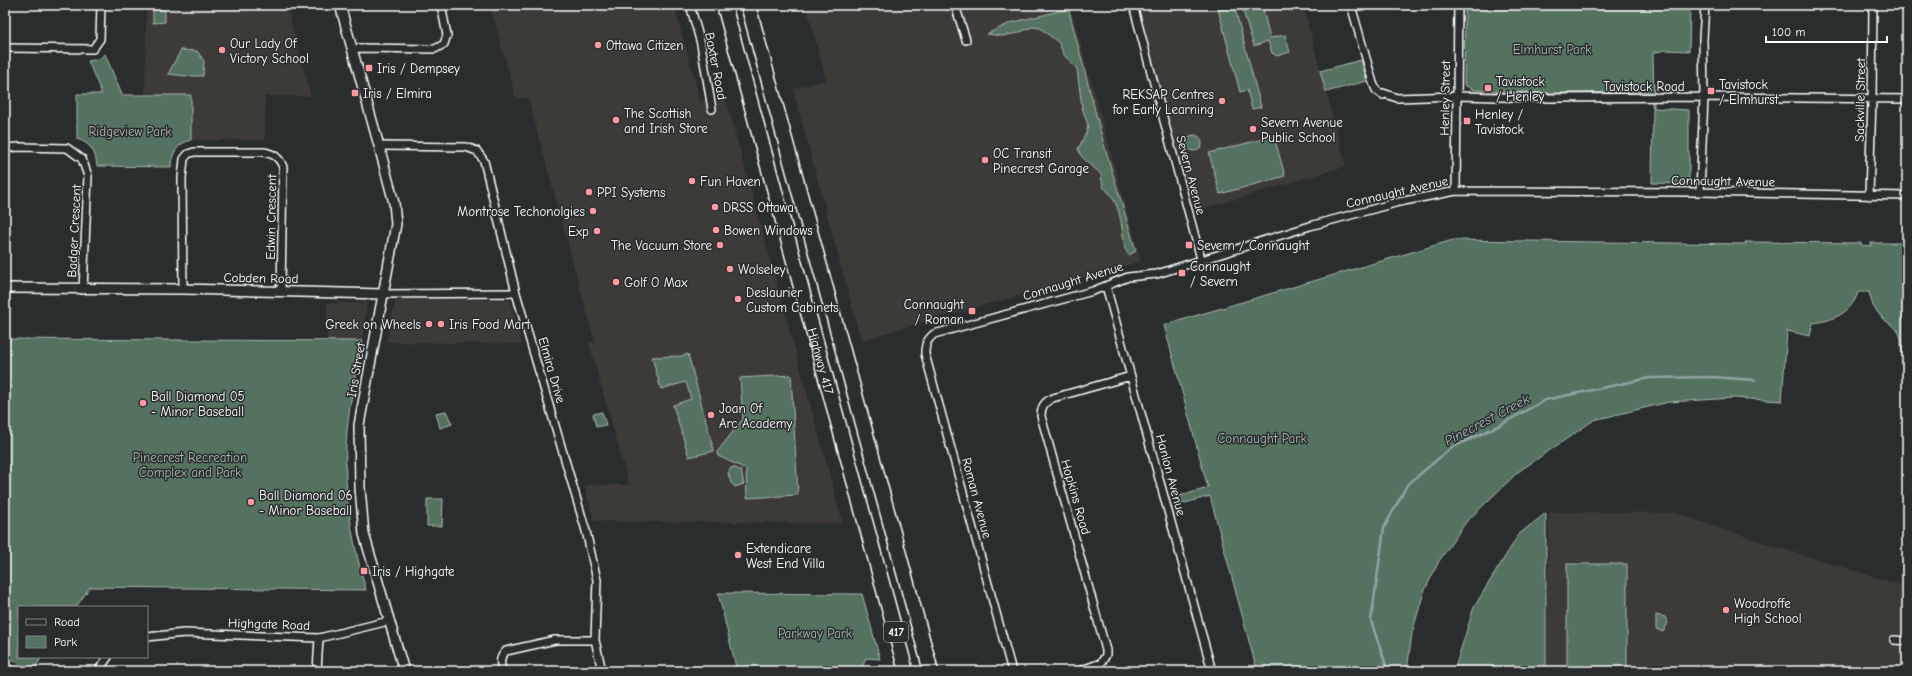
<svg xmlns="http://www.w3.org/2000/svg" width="1912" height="676" viewBox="0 0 1912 676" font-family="'Comic Neue',sans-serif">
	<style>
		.built { fill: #3e3a39 }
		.green { fill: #557160; stroke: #aab8b0 }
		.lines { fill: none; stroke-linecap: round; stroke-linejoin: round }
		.stream { stroke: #91a3a4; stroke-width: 2.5 }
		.minor-casing { stroke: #fff; stroke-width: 10 }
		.tertiary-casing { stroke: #fff; stroke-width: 12 }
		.motorway-casing { stroke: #fff; stroke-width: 17 }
		.minor { stroke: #2a2d2e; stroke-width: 7 }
		.tertiary { stroke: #2a2d2e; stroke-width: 9 }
		.motorway { stroke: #2a2d2e; stroke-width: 14 }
		.poi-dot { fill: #ff9aa2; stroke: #2a2d2e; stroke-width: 1.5 }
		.labels { text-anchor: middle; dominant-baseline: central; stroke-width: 3; stroke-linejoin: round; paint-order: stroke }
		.shield { fill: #2a2d2e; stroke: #bfc0c0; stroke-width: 1 }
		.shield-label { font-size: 12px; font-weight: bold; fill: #fff }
		.poi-label { font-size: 13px; fill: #fff; stroke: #2a2d2e; text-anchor: start }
		.park-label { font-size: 13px; fill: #aab8b0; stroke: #2a2d2e }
		.street-label { font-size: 13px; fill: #fff; stroke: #2a2d2e }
		.water-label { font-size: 14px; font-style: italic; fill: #acbabb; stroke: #2a2d2e }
	</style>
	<rect width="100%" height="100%" fill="#2a2d2e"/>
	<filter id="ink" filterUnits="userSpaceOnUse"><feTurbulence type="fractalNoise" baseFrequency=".025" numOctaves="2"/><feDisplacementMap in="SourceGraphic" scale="8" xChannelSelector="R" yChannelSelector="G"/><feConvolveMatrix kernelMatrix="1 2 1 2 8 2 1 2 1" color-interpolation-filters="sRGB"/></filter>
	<g filter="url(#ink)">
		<path class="built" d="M146 5H286L311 96H265V140H191V95H145Z
			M490 5H674L700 100H726L843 523 594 521 584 485H629L589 343H595L528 98H516Z
			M806 5H1070L1141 261 861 340 793 89 826 80Z
			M1137 5H1303L1346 166 1193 212Z
			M398 299 510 300 522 344 386 342 395 302Z
			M327 303H367L362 341H327Z
			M1549 512 1676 513 1783 549 1905 586 1902 671H1546Z"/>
		<path class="green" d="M1217 5H1234L1261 107 1252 109 1247 90 1240 92Z
			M1241 5H1262L1270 38 1285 35 1290 52 1277 56 1272 53 1268 41 1254 46Z
			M1465 5H1690L1689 51 1665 50 1653 53 1654 108 1689 110V184L1652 183 1653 108 1649 92 1548 93 1474 90 1464 85Z
			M153 10H165V22L153 23Z
			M1064 10 1069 11 1103 141 1136 251 1129 255 1125 249C1121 227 1122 202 1103 187L1101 174 1082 157 1078 149 1086 133 1088 125 1082 107 1077 69 1064 55 1059 43 1040 28 1032 27 1018 33 1002 36 987 34 1010 23Z
			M181 50 197 51 204 61 203 76H186L168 74Z
			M105 54 122 95H191V140C178 143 171 154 171 167L97 166C96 153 91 143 77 139V94H102L88 61 99 59Z
			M1361 60 1367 81 1326 92 1320 71Z
			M1186 143a8 8 0 1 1 16 0a8 8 0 1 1-16 0Z
			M1274 136 1285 176 1220 194 1209 153Z
			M1453 240 1746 244 1745 242 1861 243V245L1871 246V243H1907V366L1902 364 1901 339 1898 330 1882 318 1873 306 1869 292H1858C1852 313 1832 321 1813 323L1810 336 1787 331 1782 401 1734 398 1669 402 1594 420 1518 472 1466 522 1439 561 1424 592 1412 633 1407 671H1257L1210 496 1178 505 1176 497 1208 488 1164 325Z
			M5 339 362 341C356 371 350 401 347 431 342 486 351 537 366 590L90 587 76 607H19V657H42L33 671H30L5 654Z
			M688 354 714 451 689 457 673 405 691 399 686 382 661 389 652 357 682 356Z
			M791 375 798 495 747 498 746 469 718 456 717 452 743 419 740 378Z
			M446 411 452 424 440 428 436 413Z
			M602 412 606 425 596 427 593 414Z
			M734 467 741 471 744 484 735 487 731 483 728 473 731 468Z
			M427 499H443L442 526H427Z
			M1546 513V671H1454L1474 607 1519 534Z
			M1567 564H1627V671H1567Z
			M718 593 862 594 880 659 866 658 861 671H737Z
			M1656 615 1665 617 1668 623 1663 632 1656 629Z"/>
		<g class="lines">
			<path class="stream" d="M1388 671 1371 621 1384 528 1407 485 1451 448 1498 426 1545 400 1649 378 1712 377 1755 380"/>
			<defs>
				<path id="minor" d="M690 5 701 44 712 109
					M955 5 966 40
					M1133 5 1201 259
					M1351 5 1373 83 1376 90 1383 95V93L1397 98 1457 96 1548 98 1704 97 1907 99
					M5 48 93 49 100 39 101 5
					M352 50 359 48 435 49 444 44 447 35 441 5
					M379 146 466 147 477 151 484 161 516 293 586 531 597 580 595 640 602 671
					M5 148 20 147 67 148 82 159 88 176 83 290
					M1456 191 1458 5
					M1700 192 1704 97 1703 39 1705 5
					M1869 196 1872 99 1873 5
					M1106 286 1212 671
					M183 289 182 178 184 159 188 154 194 152H264C274 154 279 157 283 167L281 291
					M382 294 516 293
					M147 637 184 633 319 638 389 621
					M1894 640 1907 641
					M5 667 11 671
					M98 671 108 657
					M317 671 319 638
					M502 671C500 662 499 658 506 651L555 640H595
					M1012 671 925 354C925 344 927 340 934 334L1093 291 1128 277 1157 274 1310 226 1399 202 1456 191 1700 192 1907 196
					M1079 671 1101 663 1106 655V650L1041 416C1041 407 1044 402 1053 398L1131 376"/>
				<path id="tertiary" d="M340 5 379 146 394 203 396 224 359 425 360 488 364 534 404 671
					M5 288 183 289 382 294"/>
				<g id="motorway">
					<path id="s1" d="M724 5 906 671"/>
					<path d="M748 5 931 671"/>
				</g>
			</defs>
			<use href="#minor" class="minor-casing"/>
			<use href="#tertiary" class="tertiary-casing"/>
			<use href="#motorway" class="motorway-casing"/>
			<use href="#minor" class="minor"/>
			<use href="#tertiary" class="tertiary"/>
			<use href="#motorway" class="motorway"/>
		</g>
	</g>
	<g class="poi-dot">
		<circle cx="598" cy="45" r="4"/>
		<circle cx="222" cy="50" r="4"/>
		<rect x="365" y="64" width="8" height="8" rx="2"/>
		<rect x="1484" y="84" width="8" height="8" rx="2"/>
		<rect x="1707" y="87" width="8" height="8" rx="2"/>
		<rect x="351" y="89" width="8" height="8" rx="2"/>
		<circle cx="1222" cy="101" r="4"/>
		<circle cx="616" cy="120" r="4"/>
		<rect x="1463" y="117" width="8" height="8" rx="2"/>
		<circle cx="1253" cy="129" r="4"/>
		<circle cx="985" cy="160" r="4"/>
		<circle cx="692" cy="181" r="4"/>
		<circle cx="589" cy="192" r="4"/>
		<circle cx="715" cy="207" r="4"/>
		<circle cx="593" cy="211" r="4"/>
		<circle cx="716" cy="230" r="4"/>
		<circle cx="597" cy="231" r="4"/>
		<circle cx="720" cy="245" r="4"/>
		<rect x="1185" y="241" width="8" height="8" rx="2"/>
		<circle cx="730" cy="269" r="4"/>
		<rect x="1178" y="269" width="8" height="8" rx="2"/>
		<circle cx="616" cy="282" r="4"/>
		<circle cx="738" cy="299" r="4"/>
		<rect x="968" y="307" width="8" height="8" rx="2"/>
		<circle cx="429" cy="324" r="4"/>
		<circle cx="441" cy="324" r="4"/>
		<circle cx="143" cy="403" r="4"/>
		<circle cx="711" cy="415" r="4"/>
		<circle cx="251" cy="502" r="4"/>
		<circle cx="738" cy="555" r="4"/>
		<rect x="360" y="567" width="8" height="8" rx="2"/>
		<circle cx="1726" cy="610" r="4"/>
	</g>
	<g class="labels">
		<rect class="shield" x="884" y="622" width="24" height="20" rx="3"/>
		<g class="shield-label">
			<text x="896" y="632">417</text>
		</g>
		<g class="poi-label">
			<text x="230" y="43">Our Lady Of<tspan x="230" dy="15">Victory School</tspan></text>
			<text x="606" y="45">Ottawa Citizen</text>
			<text x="377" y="68">Iris / Dempsey</text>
			<text x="1496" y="81">Tavistock<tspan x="1496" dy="15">/ Henley</tspan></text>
			<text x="1719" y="84">Tavistock<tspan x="1719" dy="15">/ Elmhurst</tspan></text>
			<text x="363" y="93">Iris / Elmira</text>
			<text x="1214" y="94" text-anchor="end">REKSAP Centres<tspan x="1214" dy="15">for Early Learning</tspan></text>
			<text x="624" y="113">The Scottish<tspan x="624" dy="15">and Irish Store</tspan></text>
			<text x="1475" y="114">Henley /<tspan x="1475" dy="15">Tavistock</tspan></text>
			<text x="1261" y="122">Severn Avenue<tspan x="1261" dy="15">Public School</tspan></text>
			<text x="993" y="153">OC Transit<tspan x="993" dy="15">Pinecrest Garage</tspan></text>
			<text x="700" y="181">Fun Haven</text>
			<text x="597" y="192">PPI Systems</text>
			<text x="723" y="207">DRSS Ottawa</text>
			<text x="585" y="211" text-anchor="end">Montrose Techonolgies</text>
			<text x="724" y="230">Bowen Windows</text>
			<text x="589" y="231" text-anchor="end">Exp</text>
			<text x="712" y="245" text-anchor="end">The Vacuum Store</text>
			<text x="1197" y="245">Severn / Connaught</text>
			<text x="1190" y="266">Connaught<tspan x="1190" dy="15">/ Severn</tspan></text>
			<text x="738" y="269">Wolseley</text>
			<text x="624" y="282">Golf O Max</text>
			<text x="746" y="292">Deslaurier<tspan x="746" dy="15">Custom Cabinets</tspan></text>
			<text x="964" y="304" text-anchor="end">Connaught<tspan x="964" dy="15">/ Roman</tspan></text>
			<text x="421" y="324" text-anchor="end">Greek on Wheels</text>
			<text x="449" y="324">Iris Food Mart</text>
			<text x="151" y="396">Ball Diamond 05<tspan x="151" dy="15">- Minor Baseball</tspan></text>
			<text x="719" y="408">Joan Of<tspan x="719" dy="15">Arc Academy</tspan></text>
			<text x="259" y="495">Ball Diamond 06<tspan x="259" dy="15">- Minor Baseball</tspan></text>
			<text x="746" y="548">Extendicare<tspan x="746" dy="15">West End Villa</tspan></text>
			<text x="372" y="571">Iris / Highgate</text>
			<text x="1734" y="603">Woodroffe<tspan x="1734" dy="15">High School</tspan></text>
		</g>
		<g class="park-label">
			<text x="1552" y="49">Elmhurst Park</text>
			<text x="130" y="131">Ridgeview Park</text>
			<text x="1262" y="438">Connaught Park</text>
			<text x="190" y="457">Pinecrest Recreation<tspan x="190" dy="15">Complex and Park</tspan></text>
			<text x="815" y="633">Parkway Park</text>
		</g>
		<g class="street-label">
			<text transform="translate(716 66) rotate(79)">Baxter Road</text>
			<text x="1644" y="86">Tavistock Road</text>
			<text transform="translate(1445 98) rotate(-89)">Henley Street</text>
			<text transform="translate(1860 100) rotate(-89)">Sackville Street</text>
			<text transform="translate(1191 175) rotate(75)">Severn Avenue</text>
			<text transform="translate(1723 181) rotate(1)">Connaught Avenue</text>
			<text transform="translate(1397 192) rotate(-13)">Connaught Avenue</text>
			<text transform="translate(271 217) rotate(-89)">Edwin Crescent</text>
			<text transform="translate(74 231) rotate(-87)">Badger Crescent</text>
			<text transform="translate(261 278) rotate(1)">Cobden Road</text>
			<text transform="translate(1073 281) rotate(-17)">Connaught Avenue</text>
			<text stroke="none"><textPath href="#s1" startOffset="369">Highway 417</textPath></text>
			<text transform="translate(356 370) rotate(-80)">Iris Street</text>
			<text transform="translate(552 370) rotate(74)">Elmira Drive</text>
			<text transform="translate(1171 475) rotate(75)">Hanlon Avenue</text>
			<text transform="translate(1076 497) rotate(74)">Hopkins Road</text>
			<text transform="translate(977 498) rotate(75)">Roman Avenue</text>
			<text transform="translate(269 624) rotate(2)">Highgate Road</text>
		</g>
		<g class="water-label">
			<text transform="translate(1487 420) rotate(-28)">Pinecrest Creek</text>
		</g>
	</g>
	<rect width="1912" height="676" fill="none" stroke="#2a2d2e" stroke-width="20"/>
	<rect x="10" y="10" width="1892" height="656" fill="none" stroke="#fff" stroke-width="1.5" filter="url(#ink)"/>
	<rect x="18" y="606" width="130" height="52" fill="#2a2d2e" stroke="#7f8182"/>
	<rect x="26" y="619" width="20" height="6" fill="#2a2d2e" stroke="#7f8182"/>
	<text x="54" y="626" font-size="12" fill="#ffffff">Road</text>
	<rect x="26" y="636" width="20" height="12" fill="#557160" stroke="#7f8182"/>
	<text x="54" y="646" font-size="12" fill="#ffffff">Park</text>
	<path d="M1766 36v6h121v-6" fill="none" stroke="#ffffff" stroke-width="2"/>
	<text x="1772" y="36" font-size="12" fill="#ffffff" stroke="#2a2d2e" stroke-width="3" paint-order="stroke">100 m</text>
</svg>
